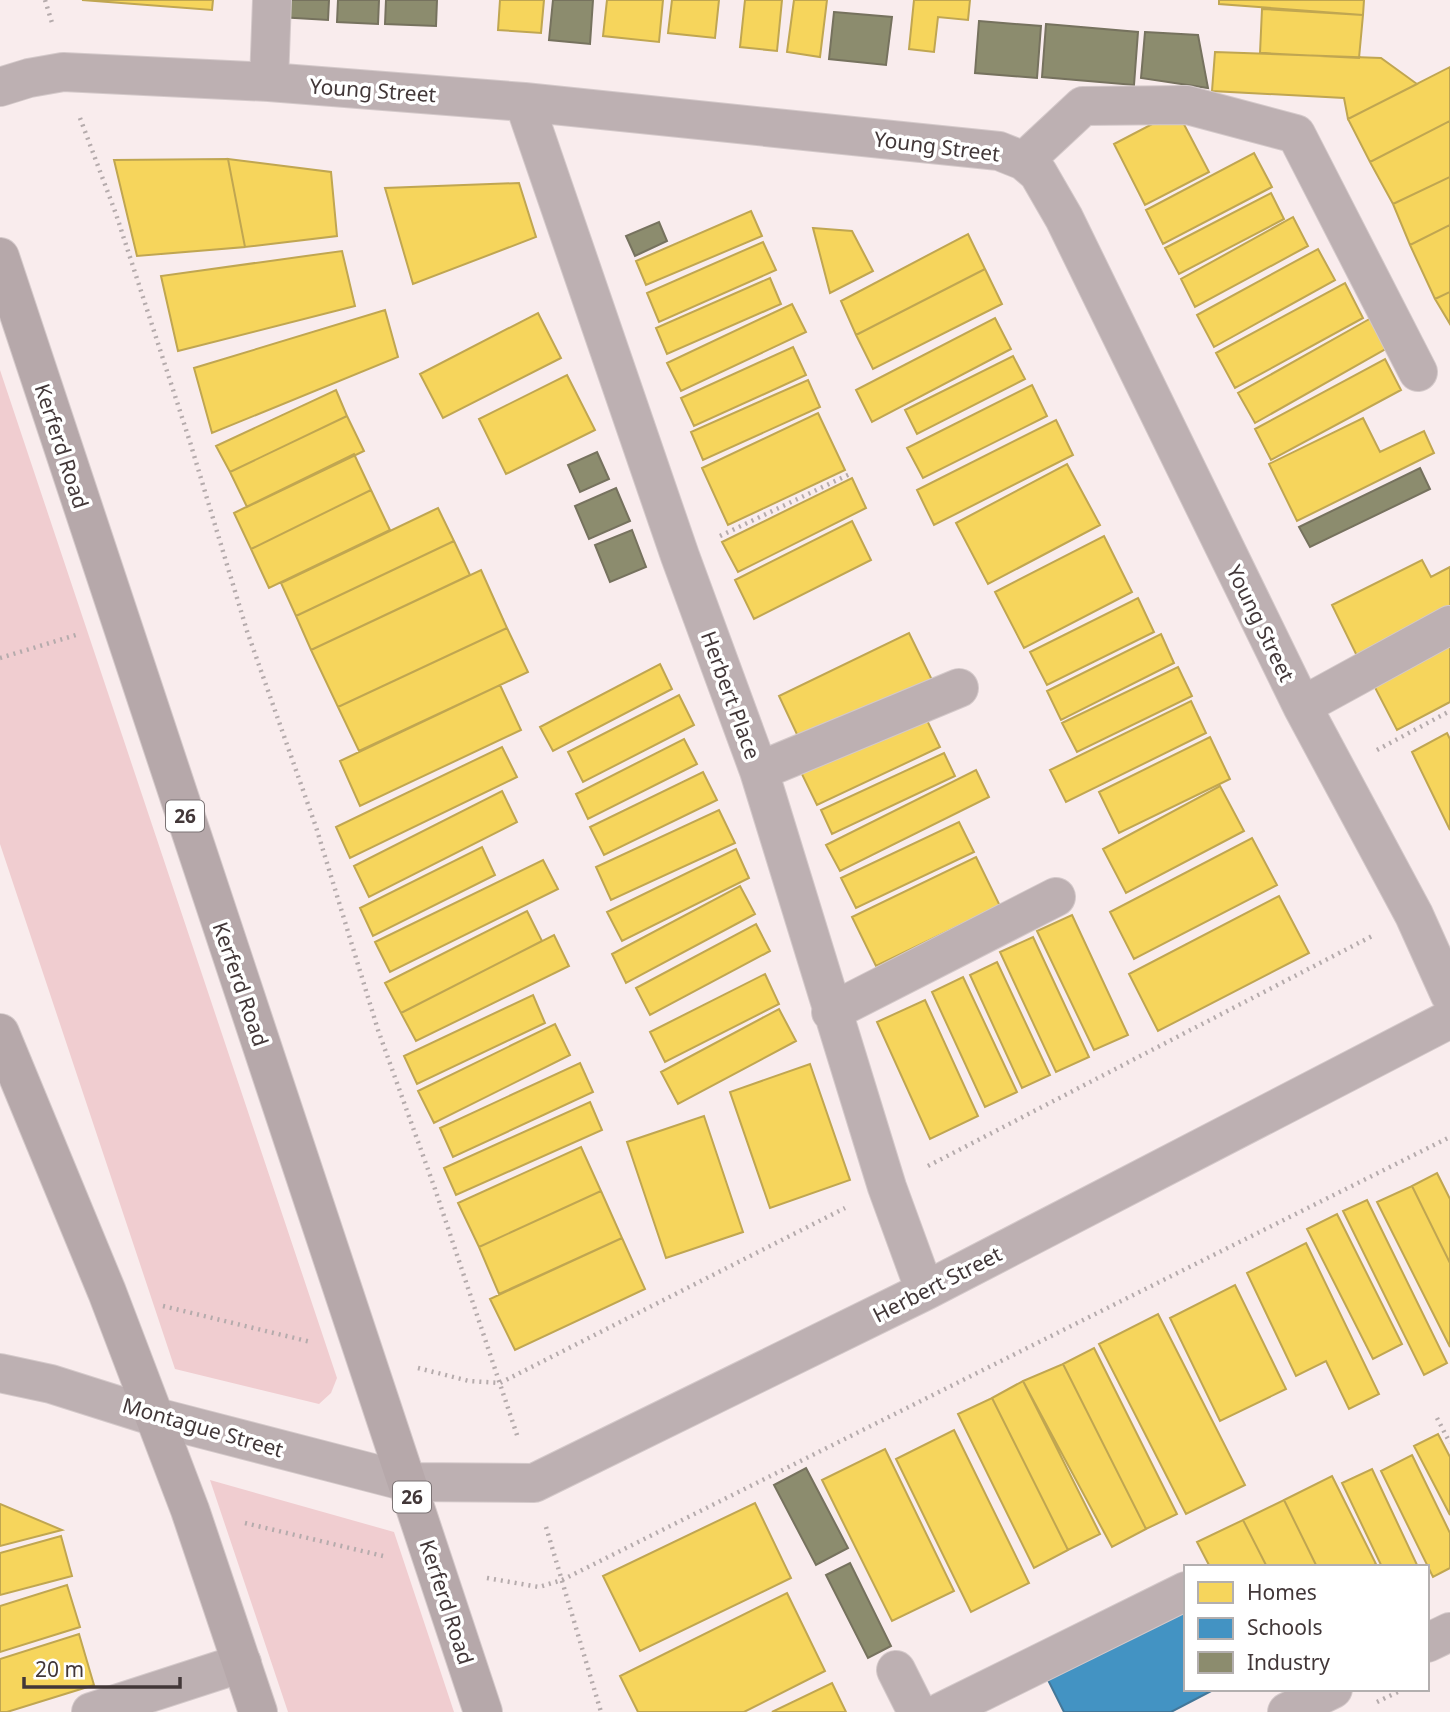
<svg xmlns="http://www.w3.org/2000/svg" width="1450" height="1712" viewBox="0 0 1450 1712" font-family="'Noto Sans',sans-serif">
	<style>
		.green { fill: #f0cdd0 }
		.homes { fill: #f6d55c; stroke: #c0a651; stroke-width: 2 }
		.schools { fill: #4393c3; stroke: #437799; stroke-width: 2 }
		.industry { fill: #8c8c6e; stroke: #76725e; stroke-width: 2 }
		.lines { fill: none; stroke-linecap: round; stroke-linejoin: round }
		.minor-casing { stroke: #d4c9ca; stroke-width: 40 }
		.major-casing { stroke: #d4c9ca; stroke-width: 40 }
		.path { stroke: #b5abac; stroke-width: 4.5; stroke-dasharray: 2 5; stroke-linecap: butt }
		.minor { stroke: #bdb0b2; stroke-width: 38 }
		.major { stroke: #b6a8aa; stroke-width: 38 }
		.labels { text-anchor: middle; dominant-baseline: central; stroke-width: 7; stroke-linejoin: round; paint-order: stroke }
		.shield { fill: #fff; stroke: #7b7374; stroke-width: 2 }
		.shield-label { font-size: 19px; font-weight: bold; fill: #423738 }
		.street-label { font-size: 21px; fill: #423738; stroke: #fff }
	</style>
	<rect width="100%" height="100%" fill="#f9eced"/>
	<path class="green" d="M0 370 337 1378 331 1393 319 1404 175 1369 0 844Z
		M210 1480 394 1532 454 1712H288Z"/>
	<path class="homes" d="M82 0H213L212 10Z
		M500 0H544L541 33 498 30Z
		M607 0H663L659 42 603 36Z
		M672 0H719L715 38 668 33Z
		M745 0H782L777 51 740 47Z
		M794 0H827L820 57 787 52Z
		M914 0H970L968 20 938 17 934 52 909 49Z
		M1219 0H1364L1363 15 1219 4Z
		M1262 9 1363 15 1359 58 1260 53Z
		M1215 52 1381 58 1417 84 1348 119 1344 98 1212 91Z
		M1450 67V121L1370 162 1348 119Z
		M1177 111 1209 172 1145 205 1114 144Z
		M1450 121V177L1393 204 1370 162Z
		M1254 153 1272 187 1163 244 1146 210Z
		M228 159 245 247 137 256 114 160Z
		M228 159 331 172 337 236 245 247Z
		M1450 177V225L1410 245 1393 204Z
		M519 183 536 237 413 284 385 188Z
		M1271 193 1284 219 1179 274 1165 248Z
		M751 211 762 236 646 285 636 261Z
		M1293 217 1308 246 1195 307 1181 279Z
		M1450 225V292L1435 299 1410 245Z
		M813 228 852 231 873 271 830 293Z
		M968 234 985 269 856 335 841 301Z
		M763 242 776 270 659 322 647 293Z
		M1318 249 1335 280 1214 347 1197 315Z
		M342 251 355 306 178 351 161 276Z
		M985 269 1002 304 873 369 856 335Z
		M770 278 781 304 667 354 656 328Z
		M1345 283 1363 318 1235 388 1216 353Z
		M1450 292V324L1435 299Z
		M792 304 806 332 681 391 667 363Z
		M385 310 398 357 212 433 194 368Z
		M538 313 561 358 443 418 420 374Z
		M1373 317 1389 347 1255 423 1238 393Z
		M995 318 1011 349 872 422 856 390Z
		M793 347 806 375 694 426 681 398Z
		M1013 356 1025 379 917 434 905 410Z
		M1385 359 1401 390 1271 460 1255 429Z
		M567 375 595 430 506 474 479 419Z
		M808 380 820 407 703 460 691 432Z
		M1032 385 1047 416 923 478 907 448Z
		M336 390 347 416 230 472 216 446Z
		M818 413 845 470 728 525 702 468Z
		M347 416 364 451 247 507 230 472Z
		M1363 418 1380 452 1424 431 1434 453 1297 521 1269 464Z
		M1056 420 1073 455 934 525 917 490Z
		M354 454 371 490 251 549 234 513Z
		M1067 464 1100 525 988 584 956 523Z
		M852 478 866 508 738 572 722 542Z
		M371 490 390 530 269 588 251 549Z
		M438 508 454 541 296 616 281 583Z
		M852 521 871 560 754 619 735 580Z
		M1104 536 1132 592 1024 648 995 592Z
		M454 541 470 575 311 650 296 616Z
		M1422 560 1431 577 1450 567V612L1358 658 1332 605Z
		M481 570 507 628 338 707 311 650Z
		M1138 598 1154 632 1047 685 1030 652Z
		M507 628 528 672 359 751 338 707Z
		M909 633 933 682 802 745 779 696Z
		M1450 633V702L1397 730 1369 676Z
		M1161 634 1174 663 1061 720 1047 691Z
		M660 664 672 689 553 751 540 727Z
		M1178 667 1192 696 1077 752 1062 723Z
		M500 685 521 730 360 806 340 761Z
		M679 695 694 725 583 782 568 752Z
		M1191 701 1206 733 1066 802 1050 770Z
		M921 708 940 747 817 805 798 766Z
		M1447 733 1450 739V830L1412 752Z
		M1210 737 1230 779 1119 833 1099 792Z
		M684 739 697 764 588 819 576 794Z
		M502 747 517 777 350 858 336 827Z
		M944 753 955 776 832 834 821 810Z
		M976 770 989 797 840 871 826 845Z
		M703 772 717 800 604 855 590 827Z
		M1220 786 1244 831 1126 893 1103 849Z
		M502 791 517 822 369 897 354 866Z
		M719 810 735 843 611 900 596 867Z
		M959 822 974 852 856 908 841 878Z
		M1252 838 1277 885 1134 959 1110 912Z
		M482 847 495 875 373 936 360 908Z
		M736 849 749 878 622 941 607 912Z
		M976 857 1000 906 876 966 852 917Z
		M543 860 558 889 390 972 375 942Z
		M740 886 755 914 626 983 612 954Z
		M1279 896 1309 953 1158 1031 1129 974Z
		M527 911 542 941 401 1013 385 983Z
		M1072 915 1128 1035 1094 1050 1037 931Z
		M756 924 770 951 650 1015 636 988Z
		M554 935 569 966 416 1041 401 1013Z
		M1033 937 1089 1057 1056 1072 1000 952Z
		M997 962 1050 1075 1022 1088 970 975Z
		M765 974 779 1004 665 1062 650 1032Z
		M963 977 1017 1092 985 1107 932 992Z
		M533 995 545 1023 417 1084 404 1056Z
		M925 1000 978 1116 930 1139 877 1022Z
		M779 1009 796 1041 678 1104 661 1072Z
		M555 1024 570 1055 434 1123 418 1091Z
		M580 1063 593 1092 453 1157 440 1128Z
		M810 1064 850 1180 770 1208 730 1092Z
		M590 1102 602 1130 456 1195 444 1168Z
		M704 1116 743 1232 666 1258 627 1142Z
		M581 1147 601 1191 479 1247 458 1203Z
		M1437 1173 1450 1199V1263L1412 1186Z
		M1412 1186 1450 1263V1347L1377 1202Z
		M601 1191 622 1238 499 1294 479 1247Z
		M1367 1200 1447 1363 1424 1375 1343 1211Z
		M1337 1214 1402 1344 1373 1359 1307 1229Z
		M622 1238 645 1289 515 1350 490 1299Z
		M1306 1243 1379 1394 1349 1409 1326 1361 1296 1376 1247 1273Z
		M1235 1285 1286 1389 1220 1421 1170 1318Z
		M1158 1314 1245 1485 1186 1514 1099 1344Z
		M1094 1348 1177 1514 1146 1529 1063 1364Z
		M1063 1364 1146 1529 1112 1547 1023 1381Z
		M1023 1381 1100 1534 1068 1550 992 1398Z
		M992 1398 1068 1550 1034 1568 958 1414Z
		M954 1430 1029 1583 971 1612 896 1459Z
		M1438 1434 1450 1457V1515L1414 1446Z
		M885 1449 954 1591 892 1621 822 1480Z
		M1412 1455 1450 1533V1568L1433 1577 1381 1471Z
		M1372 1469 1418 1567H1382L1342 1483Z
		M1332 1476 1376 1564 1370 1567H1317L1284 1500Z
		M1284 1500 1317 1567H1267L1243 1520Z
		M755 1503 791 1578 640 1651 603 1576Z
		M0 1504 62 1530 0 1546Z
		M1243 1520 1267 1567H1210L1197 1542Z
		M61 1536 72 1576 0 1595V1553Z
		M67 1585 80 1627 0 1652V1606Z
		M787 1593 825 1671 744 1712H638L620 1676Z
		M79 1634 94 1685 7 1712H0V1659Z
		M832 1683 846 1712H772Z"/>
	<path class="schools" d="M1186 1603V1689H1215L1171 1712H1064L1046 1676Z"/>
	<path class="industry" d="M280 0H329L328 20 279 17Z
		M338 0H379L378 24 337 22Z
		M386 0H437L436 26 385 24Z
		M553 0H593L590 44 549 40Z
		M834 12 892 17 886 65 829 59Z
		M979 21 1041 26 1037 78 975 73Z
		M1046 24 1138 32 1134 85 1042 77Z
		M1145 32 1198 35 1208 88 1141 78Z
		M659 222 667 241 635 256 626 236Z
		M597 452 609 479 580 492 568 465Z
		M1420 468 1430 489 1310 547 1299 527Z
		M616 488 630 521 589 539 575 506Z
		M632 530 646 567 610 582 595 545Z
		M806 1468 848 1548 816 1565 774 1485Z
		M850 1563 891 1646 868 1658 826 1575Z"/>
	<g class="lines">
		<defs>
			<path id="minor" d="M269 82 272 0
				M0 87 29 78 63 72 269 82 524 102 999 151 1024 161 1038 173 1064 218 1302 706 1414 915 1450 995
				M524 102 680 556 759 771 887 1187 925 1291
				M1024 161 1083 106 1187 105 1296 134 1418 372
				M1302 706 1450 625
				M759 771 959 688
				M831 1012 1056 897
				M0 1373 51 1384 152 1416 407 1482 534 1483 925 1291 1450 1019
				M1427 1643 1450 1632
				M896 1670 917 1712
				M91 1712 242 1663
				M941 1712 1186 1591
				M1287 1712 1333 1689"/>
			<path id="major" d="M0 257 483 1712
				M0 1033 107 1292 190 1510 258 1712"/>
		</defs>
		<use href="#minor" class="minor-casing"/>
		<use href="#major" class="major-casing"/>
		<path class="path" d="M45 0 53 26
			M80 118 116 214 190 442 247 631 316 827 378 1030 435 1189 518 1438
			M720 536 852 473
			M0 658 76 635
			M1377 750 1450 711
			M928 1166 1374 935
			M163 1306 311 1342
			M418 1368 469 1381 500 1383 845 1208
			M1437 1418 1450 1443
			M245 1523 383 1556
			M546 1527 601 1712
			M487 1578 539 1587 562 1580 1450 1137
			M1377 1702 1404 1689"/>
		<use href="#minor" class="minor"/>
		<use href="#major" class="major"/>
	</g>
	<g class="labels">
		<g class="shield">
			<rect x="166" y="800.5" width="38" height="31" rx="5"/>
			<rect x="393" y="1481.5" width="38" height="31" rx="5"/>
		</g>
		<g class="shield-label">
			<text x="185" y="816">26</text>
			<text x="412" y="1497">26</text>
		</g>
		<g class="street-label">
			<text transform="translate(373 90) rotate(4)">Young Street</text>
			<text transform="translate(937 146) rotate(7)">Young Street</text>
			<text transform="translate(62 446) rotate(72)">Kerferd Road</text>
			<text transform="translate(1261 623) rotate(64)">Young Street</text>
			<text transform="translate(731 695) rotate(70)">Herbert Place</text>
			<text transform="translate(241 984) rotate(71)">Kerferd Road</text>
			<text transform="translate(937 1284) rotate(-27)">Herbert Street</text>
			<text transform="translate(203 1427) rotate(16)">Montague Street</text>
			<text transform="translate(447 1602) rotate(72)">Kerferd Road</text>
		</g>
	</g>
	<rect x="1184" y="1565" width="245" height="126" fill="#ffffff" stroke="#b3afaf" stroke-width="2"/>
	<rect x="1198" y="1582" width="35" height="21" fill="#f6d55c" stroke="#b3afaf" stroke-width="2"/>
	<text x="1247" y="1600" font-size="21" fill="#423738">Homes</text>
	<rect x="1198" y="1618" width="35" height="21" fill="#4393c3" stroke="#b3afaf" stroke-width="2"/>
	<text x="1247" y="1635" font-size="21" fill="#423738">Schools</text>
	<rect x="1198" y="1652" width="35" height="21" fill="#8c8c6e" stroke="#b3afaf" stroke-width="2"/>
	<text x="1247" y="1670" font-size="21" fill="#423738">Industry</text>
	<path d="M24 1677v10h156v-10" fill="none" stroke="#423738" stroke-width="3.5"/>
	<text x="35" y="1677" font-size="21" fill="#423738" stroke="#ffffff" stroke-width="5" paint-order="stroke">20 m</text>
</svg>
